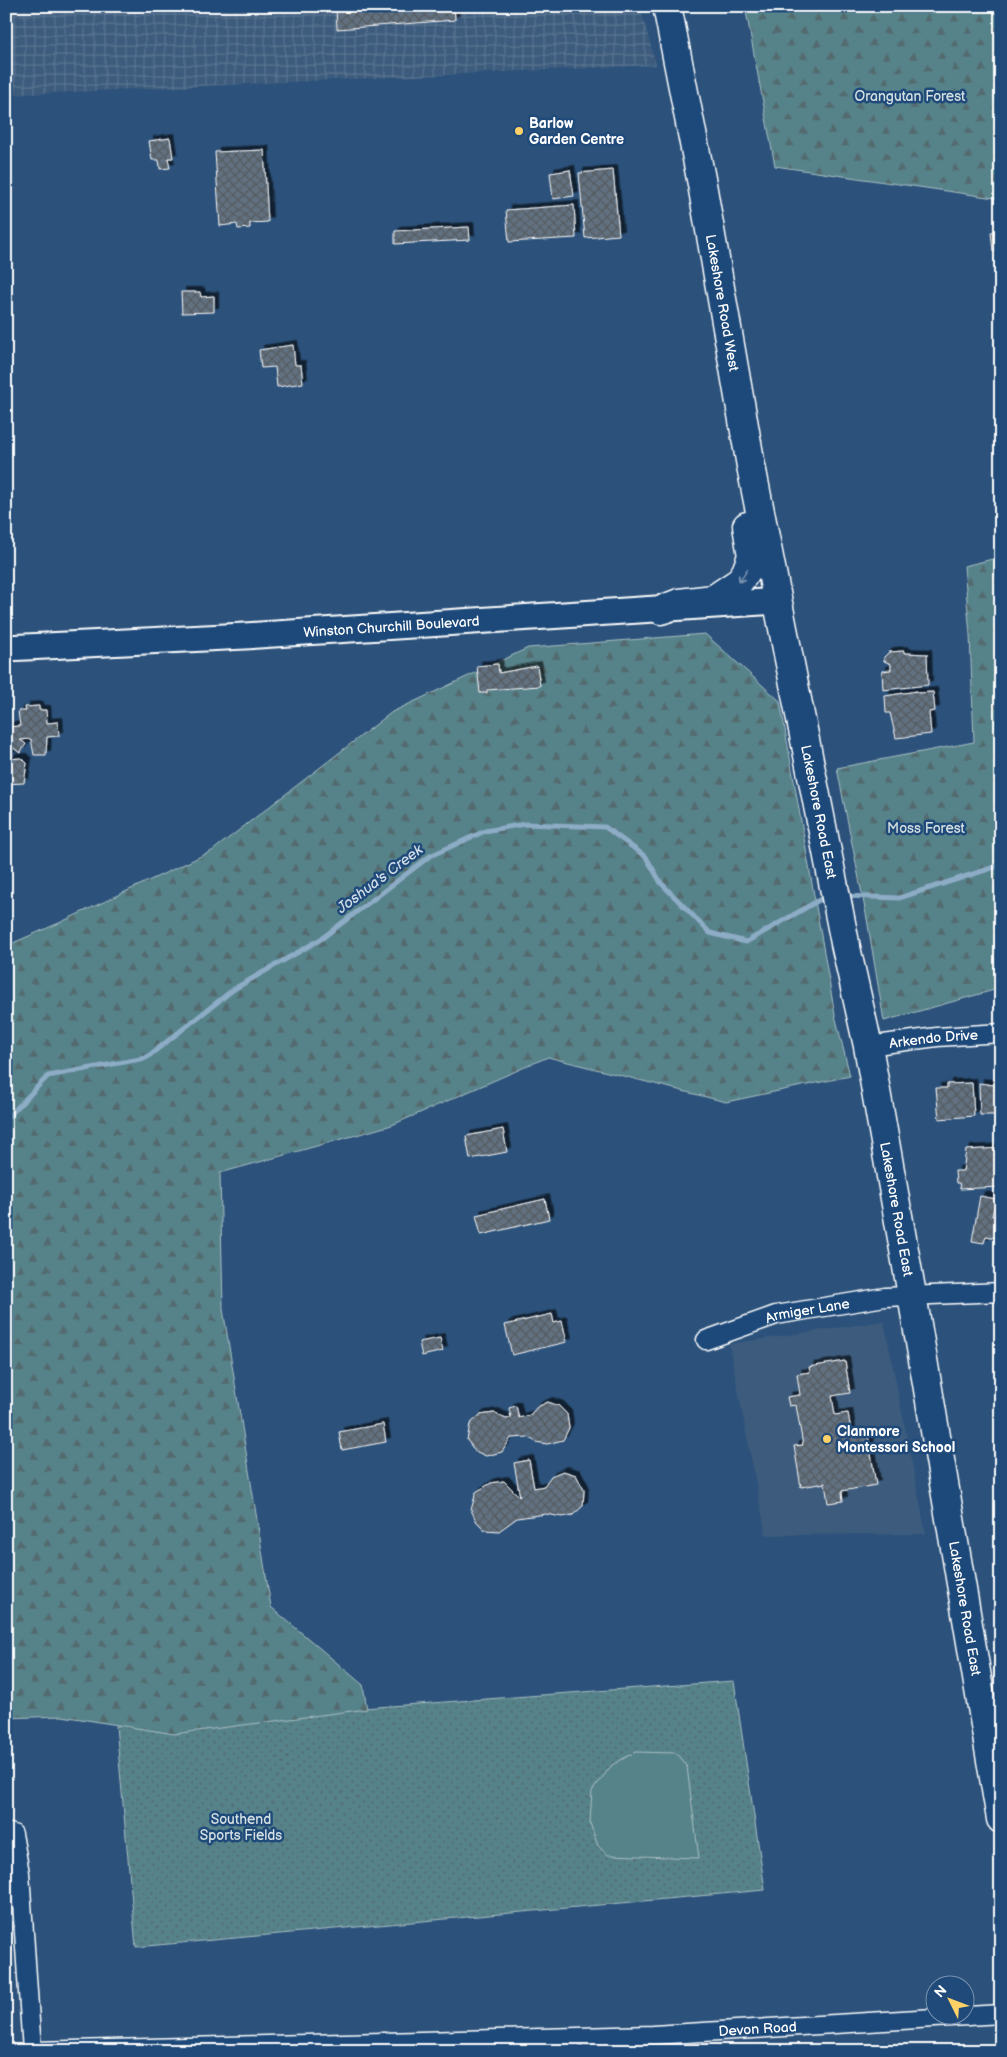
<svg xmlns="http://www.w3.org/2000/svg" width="1007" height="2057" viewBox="0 0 1007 2057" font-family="'Balsamiq Sans',sans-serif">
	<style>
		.built { fill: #3c5b7d }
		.industrial { fill: url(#industrial-grid) }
		.green { fill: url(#green-dots); stroke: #aac0c4 }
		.forest { fill: url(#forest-firs); stroke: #aac0c4 }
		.pitch { fill: #56828a; stroke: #aac0c4 }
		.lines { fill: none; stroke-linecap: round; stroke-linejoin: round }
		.stream { stroke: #8dacc5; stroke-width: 5 }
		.building { fill: url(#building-cross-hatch); stroke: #fff; filter: url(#shadow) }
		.minor-casing { stroke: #fff; stroke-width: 21 }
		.secondary-casing { stroke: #fff; stroke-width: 29 }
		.primary-casing { stroke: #fff; stroke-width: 31 }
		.minor { stroke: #1f4a7a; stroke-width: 18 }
		.secondary { stroke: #1f4a7a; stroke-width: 25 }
		.primary { stroke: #1f4a7a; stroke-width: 28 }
		.oneway { stroke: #7992af }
		.poi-dot { fill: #ffd166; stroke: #1f4a7a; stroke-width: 2 }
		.labels { text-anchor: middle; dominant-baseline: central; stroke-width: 5; stroke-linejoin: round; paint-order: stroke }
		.park-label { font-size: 14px; fill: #d5e0e2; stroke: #1f4a7a }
		.poi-label { font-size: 14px; font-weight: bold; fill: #fff; stroke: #1f4a7a; text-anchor: start }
		.street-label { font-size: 14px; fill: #fff; stroke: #1f4a7a }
		.water-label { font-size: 15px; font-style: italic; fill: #d0dce7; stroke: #1f4a7a }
	</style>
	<defs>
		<pattern id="industrial-grid" width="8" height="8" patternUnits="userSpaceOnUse" patternTransform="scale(1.25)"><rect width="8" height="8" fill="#3c5b7d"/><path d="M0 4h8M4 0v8" fill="none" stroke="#597490"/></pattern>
		<pattern id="green-dots" width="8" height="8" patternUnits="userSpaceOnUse" patternTransform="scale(1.25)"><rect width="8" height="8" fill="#56828a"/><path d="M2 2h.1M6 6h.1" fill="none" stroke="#526a6e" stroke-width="1.8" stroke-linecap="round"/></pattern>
		<pattern id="forest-firs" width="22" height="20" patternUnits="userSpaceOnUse" patternTransform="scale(1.25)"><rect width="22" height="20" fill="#56828a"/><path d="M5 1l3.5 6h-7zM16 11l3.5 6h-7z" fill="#526a6e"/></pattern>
		<pattern id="building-cross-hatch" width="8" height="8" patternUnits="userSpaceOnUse" patternTransform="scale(1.25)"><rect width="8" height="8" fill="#627181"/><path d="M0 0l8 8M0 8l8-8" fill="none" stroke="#555b61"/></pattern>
		<filter id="shadow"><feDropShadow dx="4.5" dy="-4.5" stdDeviation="0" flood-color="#0009"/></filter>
	</defs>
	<rect width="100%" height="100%" fill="#2c527b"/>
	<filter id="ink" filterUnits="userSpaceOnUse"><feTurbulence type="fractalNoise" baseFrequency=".02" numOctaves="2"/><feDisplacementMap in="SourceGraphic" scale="10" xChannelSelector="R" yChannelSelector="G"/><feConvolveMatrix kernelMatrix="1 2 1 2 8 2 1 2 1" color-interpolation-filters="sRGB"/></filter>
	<g filter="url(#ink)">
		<path class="built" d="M884 1321 926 1534 766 1535 729 1344Z"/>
		<path class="industrial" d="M6 6H640L656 65 6 95Z"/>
		<path class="green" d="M734 1681 765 1890 136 1947 116 1726Z"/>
		<path class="forest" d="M745 6H1001V199L775 166Z
			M1001 557V988L884 1021 867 919 837 768 974 742 970 635 964 566Z
			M705 634 780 701 835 1015 850 1076 726 1102 548 1057 392 1125 220 1173 223 1309 271 1607 363 1685 367 1709 174 1734 62 1716 6 1718V946L59 923 212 851 392 712 528 648Z"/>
		<path class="pitch" d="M635 1752 676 1753 687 1767 699 1858 608 1855 598 1846 590 1823 592 1791 612 1765Z"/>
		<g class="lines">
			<path class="stream" d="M844 896 899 898 1001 865
				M6 1119 48 1076 146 1058 234 989 321 939 430 856 485 831 525 824 605 827 646 857 661 883 710 933 746 942 828 895"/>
		</g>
		<path class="building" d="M336 6H454L455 20 337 29Z
			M170 138 173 158H168L170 168 160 169 159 160H152L149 141Z
			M264 150 268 222 250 223V228L238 229 237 224 220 226 215 152Z
			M570 170 574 196 553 199 550 173Z
			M613 170 619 235 585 238 579 173Z
			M574 205 576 238 509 242 506 210Z
			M469 227 470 240 395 244V231Z
			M1001 231V250L993 251 991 232Z
			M181 292H200L201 297 214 296V312L182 313Z
			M293 345 295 365H301L303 383 277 387 275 367 261 368 259 350Z
			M904 651V653L927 654 928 685 883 690 882 671 891 670V664L884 661V657L889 652Z
			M498 664 499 673 537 666 540 686 487 690V693H480L477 666Z
			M917 691 918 693 933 692 935 711 929 712 931 734 896 738 890 713H886L885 696Z
			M39 706V710H46L47 723 58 722 59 736 47 737 46 755H34L31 739 20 740 26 744 20 753 12 747 13 756H6V727L20 726 18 711H26L25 707Z
			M22 758 27 763 24 783 6 784V759Z
			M972 1083 974 1116 939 1119 936 1088H947V1084Z
			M979 1083 1001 1086V1115H980Z
			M503 1129 507 1152 470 1159 466 1136Z
			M1001 1148 999 1187 960 1189 959 1183H956L955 1171H963L966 1150Z
			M980 1196 996 1199 992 1216 1001 1217V1239L986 1236 984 1243 972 1241Z
			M545 1199 549 1219 481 1235 476 1215Z
			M552 1314 554 1323 562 1321 567 1342 512 1355 505 1325Z
			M440 1338 443 1351 422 1356 419 1342Z
			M845 1361 850 1393 832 1396 835 1415 848 1413 852 1437 868 1435 876 1485 842 1491 843 1501 828 1503 825 1483 801 1487 794 1446 803 1445 796 1405 789 1406 787 1397 800 1395 797 1374 810 1372 809 1367Z
			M548 1402 559 1406 567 1414 569 1428 563 1440 547 1444 536 1442 528 1437 511 1438 502 1452 486 1456 475 1451 467 1440 470 1424 480 1415 494 1413 506 1419 511 1418 509 1408 516 1406 519 1418 530 1415 537 1407Z
			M383 1424 386 1442 342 1450 339 1432Z
			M529 1460 534 1488 544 1486 551 1476 563 1471 576 1475 584 1490 583 1506 573 1515 562 1517 546 1514 517 1518 499 1531 485 1530 477 1522 471 1510 476 1492 491 1483 504 1481 520 1497 514 1463Z"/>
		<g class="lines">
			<defs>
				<g id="minor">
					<path id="s1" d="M868 1046 937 1037 1001 1033"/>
					<path id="s2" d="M706 1340 776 1315 885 1297 1001 1292"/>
					<path d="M6 1832 13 1834 20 1873 32 2051"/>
					<path id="s3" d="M34 2051 653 2035 1001 2014"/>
				</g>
				<g id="secondary">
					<path id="s4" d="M6 648 245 636 777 601"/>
				</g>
				<g id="primary">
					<path id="s5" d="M667 6 702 184 751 466 845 943 868 1046 912 1295 1001 1819"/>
					<path d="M661 610 679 603 714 599 738 583 746 572 752 556 747 526"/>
				</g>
			</defs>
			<use href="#minor" class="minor-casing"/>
			<use href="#secondary" class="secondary-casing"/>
			<use href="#primary" class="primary-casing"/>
			<use href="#minor" class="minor"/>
			<use href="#secondary" class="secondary"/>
			<use href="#primary" class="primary"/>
		</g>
		<defs><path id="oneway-shaft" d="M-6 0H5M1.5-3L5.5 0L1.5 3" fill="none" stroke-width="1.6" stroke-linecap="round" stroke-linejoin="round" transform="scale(1.25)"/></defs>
		<use class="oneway" href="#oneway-shaft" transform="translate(743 576) rotate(123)"/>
	</g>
	<g class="poi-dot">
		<circle cx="519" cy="131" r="5"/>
		<circle cx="827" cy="1439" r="5"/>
	</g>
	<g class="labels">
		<g class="park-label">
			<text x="910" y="96">Orangutan Forest</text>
			<text x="926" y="828">Moss Forest</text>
			<text x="241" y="1819">Southend<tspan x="241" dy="16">Sports Fields</tspan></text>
		</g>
		<g class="poi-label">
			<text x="529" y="123">Barlow<tspan x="529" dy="16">Garden Centre</tspan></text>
			<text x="837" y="1431">Clanmore<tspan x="837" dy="16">Montessori School</tspan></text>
		</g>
		<g class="street-label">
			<text stroke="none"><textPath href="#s5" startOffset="302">Lakeshore Road West</textPath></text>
			<text stroke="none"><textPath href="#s4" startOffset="386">Winston Churchill Boulevard</textPath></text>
			<text stroke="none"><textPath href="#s5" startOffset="820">Lakeshore Road East</textPath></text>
			<text stroke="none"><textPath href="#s1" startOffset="66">Arkendo Drive</textPath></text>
			<text stroke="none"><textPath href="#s5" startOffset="1225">Lakeshore Road East</textPath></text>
			<text stroke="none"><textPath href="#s2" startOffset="106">Armiger Lane</textPath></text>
			<text stroke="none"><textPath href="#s5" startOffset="1630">Lakeshore Road East</textPath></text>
			<text stroke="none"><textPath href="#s3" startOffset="724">Devon Road</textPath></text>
		</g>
		<g class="water-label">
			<text transform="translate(380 879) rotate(-37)">Joshua's Creek</text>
		</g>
	</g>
	<rect width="1007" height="2057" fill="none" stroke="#1f4a7a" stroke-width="25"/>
	<rect x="12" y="12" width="982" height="2032" fill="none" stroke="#fff" stroke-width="2" filter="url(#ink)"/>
	<g transform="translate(950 2000) rotate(312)"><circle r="24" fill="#1f4a7a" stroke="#7992af"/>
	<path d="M0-4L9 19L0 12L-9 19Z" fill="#ffd166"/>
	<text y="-8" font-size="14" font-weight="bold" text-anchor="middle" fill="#ffffff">N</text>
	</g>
</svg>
